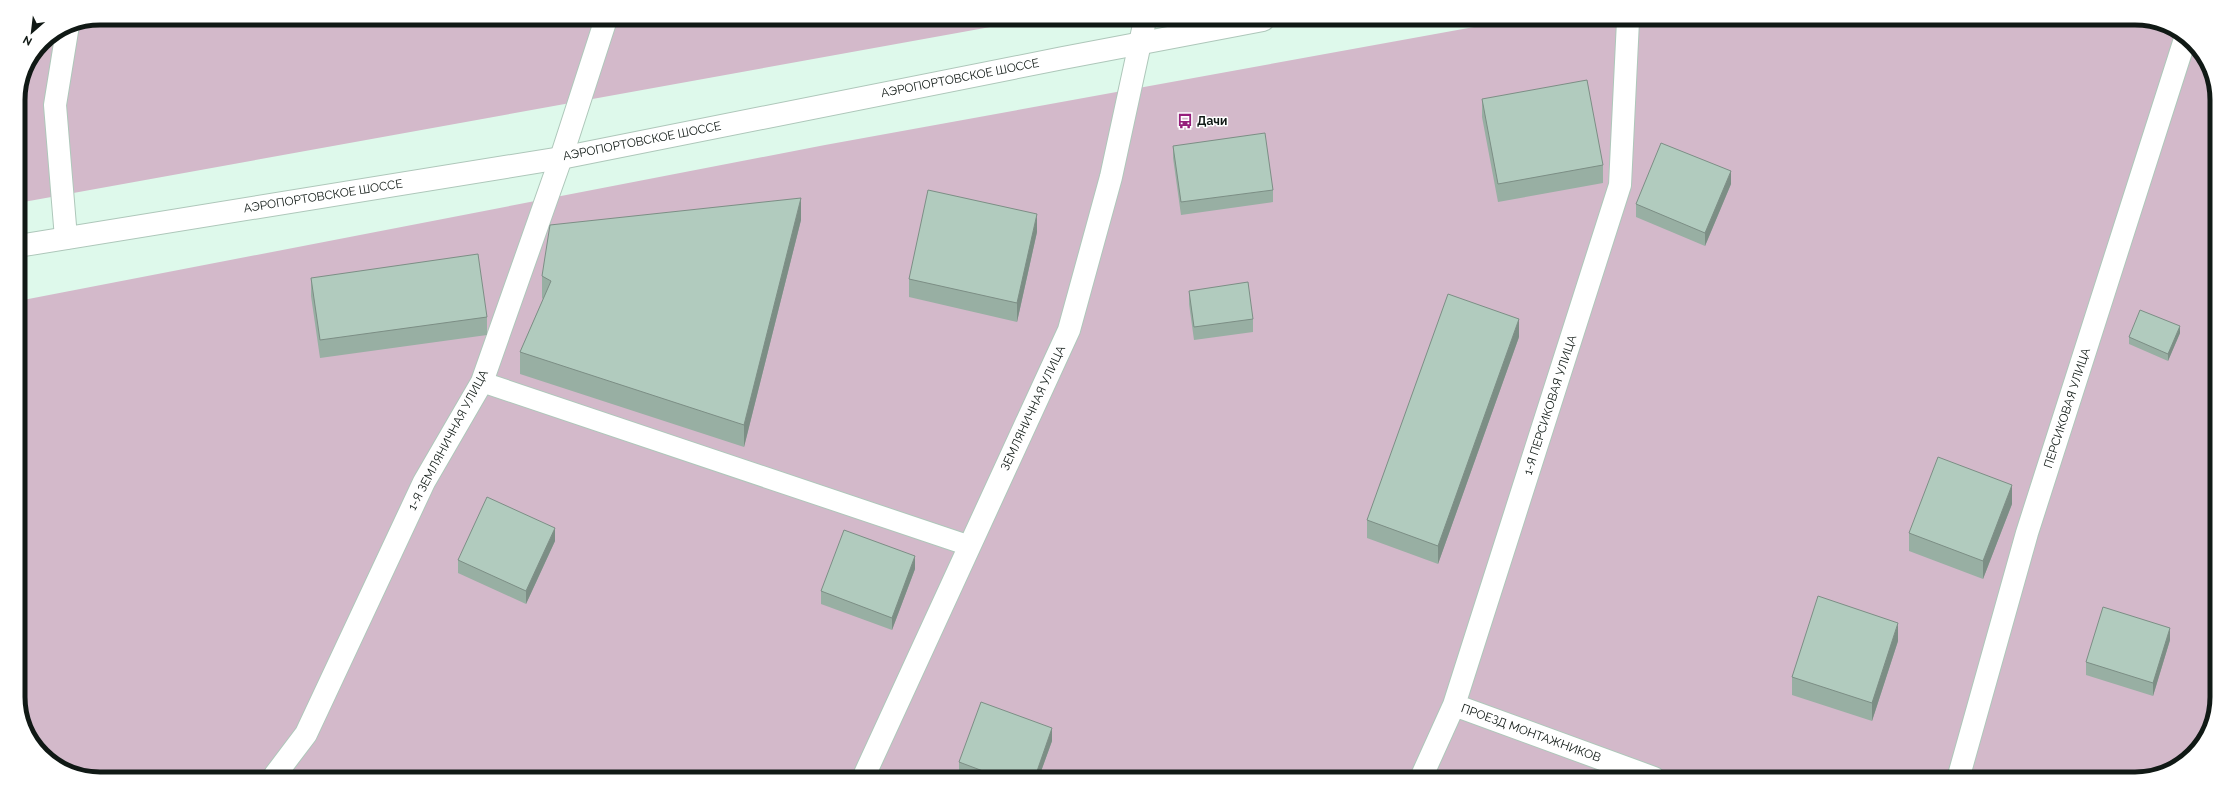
<svg xmlns="http://www.w3.org/2000/svg" width="2235" height="797" viewBox="0 0 2235 797" font-family="Raleway,sans-serif">
	<style>
		.green { fill: #d3b9ca }
		.lines { fill: none; stroke-linecap: round; stroke-linejoin: round }
		.service-casing { stroke: #aec7ba; stroke-width: 22 }
		.minor-casing { stroke: #aec7ba; stroke-width: 24 }
		.secondary-casing { stroke: #aec7ba; stroke-width: 24 }
		.service { stroke: #fff; stroke-width: 20 }
		.minor { stroke: #fff; stroke-width: 22 }
		.secondary { stroke: #fff; stroke-width: 22 }
		.wall { fill: #98afa3 }
		.shaded-wall { fill: #7c8e85 }
		.building { fill: #b1cbbe; stroke: #7c8e85 }
		.labels { text-anchor: middle; dominant-baseline: central; stroke-width: 3; stroke-linejoin: round; paint-order: stroke }
		.street-label { font-size: 12px; fill: #101915; stroke: #fff }
		.poi-label { font-size: 12px; font-weight: bold; fill: #101915; stroke: #fff; text-anchor: start }
		.rim { fill: none; stroke: #101915; stroke-width: 5 }
	</style>
	<rect width="100%" height="100%" fill="#def9eb"/>
	<path class="green" d="M100 18 1029 20 18 203V95L26 64 42 42 69 24Z
		M1507 21 2161 22 2200 50 2217 94 2213 723 2185 762 2136 779 74 775 35 747 18 703V301L825 145Z"/>
	<g class="lines">
		<defs>
			<path id="service" d="M482 382 970 546"/>
			<path id="minor" d="M66 238 55 105 68 25
				M1454 705 1654 778
				M275 775 306 734 424 482 482 382 561 158 606 19
				M864 776 1069 330 1111 177 1145 20
				M1421 778 1454 705 1620 185 1628 21
				M1958 779 2027 533 2185 39"/>
			<path id="secondary" d="M18 246 561 158 1063 58 1263 20"/>
		</defs>
		<use href="#service" class="service-casing"/>
		<use href="#minor" class="minor-casing"/>
		<use href="#secondary" class="secondary-casing"/>
		<use href="#service" class="service"/>
		<use href="#minor" class="minor"/>
		<use href="#secondary" class="secondary"/>
	</g>
	<path class="wall" d="M1482 99 1603 165V183L1498 202 1482 117Z
		M1173 146 1273 190V202L1181 215 1173 158Z
		M1731 184 1705 246 1636 217V204Z
		M801 220 744 447 520 374V352L543 299 542 298V276Z
		M1037 232 1017 322 909 297V279Z
		M311 278 487 317V335L320 358 311 296Z
		M1189 291 1253 319V332L1194 340 1189 304Z
		M2180 333 2168 361 2129 344V337Z
		M1519 337 1438 564 1367 538V520Z
		M2012 504 1983 579 1909 551V533Z
		M555 541 526 604 458 573V560Z
		M915 569 892 630 821 604V591Z
		M2170 640 2153 696 2086 675V662Z
		M1898 641 1872 721 1792 695V677Z
		M1052 741 1039 777H962L959 775V762Z"/>
	<path class="shaded-wall" d="M1731 171V184L1705 246V233Z
		M801 198V220L744 447V425Z
		M1037 214V232L1017 322V303Z
		M1519 319V337L1438 564V546Z
		M2180 326V333L2168 361V354Z
		M2012 485V504L1983 579V561Z
		M555 528V541L526 604V591Z
		M915 556V569L892 630V618Z
		M1898 623V641L1872 721V703Z
		M2170 628V640L2153 696V683Z
		M1052 728V741L1039 777H1035Z"/>
	<path class="building" d="M1587 80 1603 165 1498 184 1482 99Z
		M1265 133 1273 190 1181 202 1173 146Z
		M1661 143 1731 171 1705 233 1636 204Z
		M928 190 1037 214 1017 303 909 279Z
		M801 198 744 425 520 352 551 281 542 276 550 225Z
		M478 254 487 317 320 340 311 278Z
		M1248 282 1253 319 1194 327 1189 291Z
		M1448 294 1519 319 1438 546 1367 520Z
		M2140 310 2180 326 2168 354 2129 337Z
		M1938 457 2012 485 1983 561 1909 533Z
		M487 497 555 528 526 591 458 560Z
		M844 530 915 556 892 618 821 591Z
		M1818 596 1898 623 1872 703 1792 677Z
		M2103 607 2170 628 2153 683 2086 662Z
		M981 702 1052 728 1035 777H999L959 762Z"/>
	<defs>
		<symbol id="bus-bare" viewBox="-9 -9 18 18"><path d="M-5-6H5V4H4V6H2V4H-2V6H-4V4H-5ZM-3.5-4V0h7V-4ZM-3.5 1.2v1.5H-2V1.2ZM2 1.2v1.5H3.5V1.2Z" fill="#951f7b" stroke="#fff" stroke-width="2.5" paint-order="stroke"/></symbol>
	</defs>
	<g fill-rule="evenodd">
		<use href="#bus-bare" x="1174" y="110" width="22" height="22"/>
	</g>
	<g class="labels">
		<g class="street-label">
			<text transform="translate(960 78) rotate(-11)">АЭРОПОРТОВСКОЕ ШОССЕ</text>
			<text transform="translate(642 141) rotate(-11)">АЭРОПОРТОВСКОЕ ШОССЕ</text>
			<text transform="translate(323 196) rotate(-9)">АЭРОПОРТОВСКОЕ ШОССЕ</text>
			<text transform="translate(1550 405) rotate(-72)">1-Я ПЕРСИКОВАЯ УЛИЦА</text>
			<text transform="translate(1033 408) rotate(-65)">ЗЕМЛЯНИЧНАЯ УЛИЦА</text>
			<text transform="translate(2067 408) rotate(-72)">ПЕРСИКОВАЯ УЛИЦА</text>
			<text transform="translate(448 440) rotate(-62)">1-Я ЗЕМЛЯНИЧНАЯ УЛИЦА</text>
			<text transform="translate(1531 733) rotate(20)">ПРОЕЗД МОНТАЖНИКОВ</text>
		</g>
		<g class="poi-label">
			<text x="1197" y="121">Дачи</text>
		</g>
	</g>
	<path d="M0 0H2235V797H0ZM100 25H2135A75 75 0 0 1 2210 100V697A75 75 0 0 1 2135 772H100A75 75 0 0 1 25 697V100A75 75 0 0 1 100 25Z" fill="#fff" fill-rule="evenodd"/>
	<path class="rim" d="M100 25H2135A75 75 0 0 1 2210 100V697A75 75 0 0 1 2135 772H100A75 75 0 0 1 25 697V100A75 75 0 0 1 100 25Z"/>
	<g transform="translate(32 32) rotate(208)" stroke="#ffffff" stroke-width="3" paint-order="stroke">
	<path d="M0-3L7 15L0 10L-7 15Z" fill="#101915"/>
	<text y="-6" font-size="11" font-weight="bold" text-anchor="middle" fill="#101915">N</text>
	</g>
</svg>
